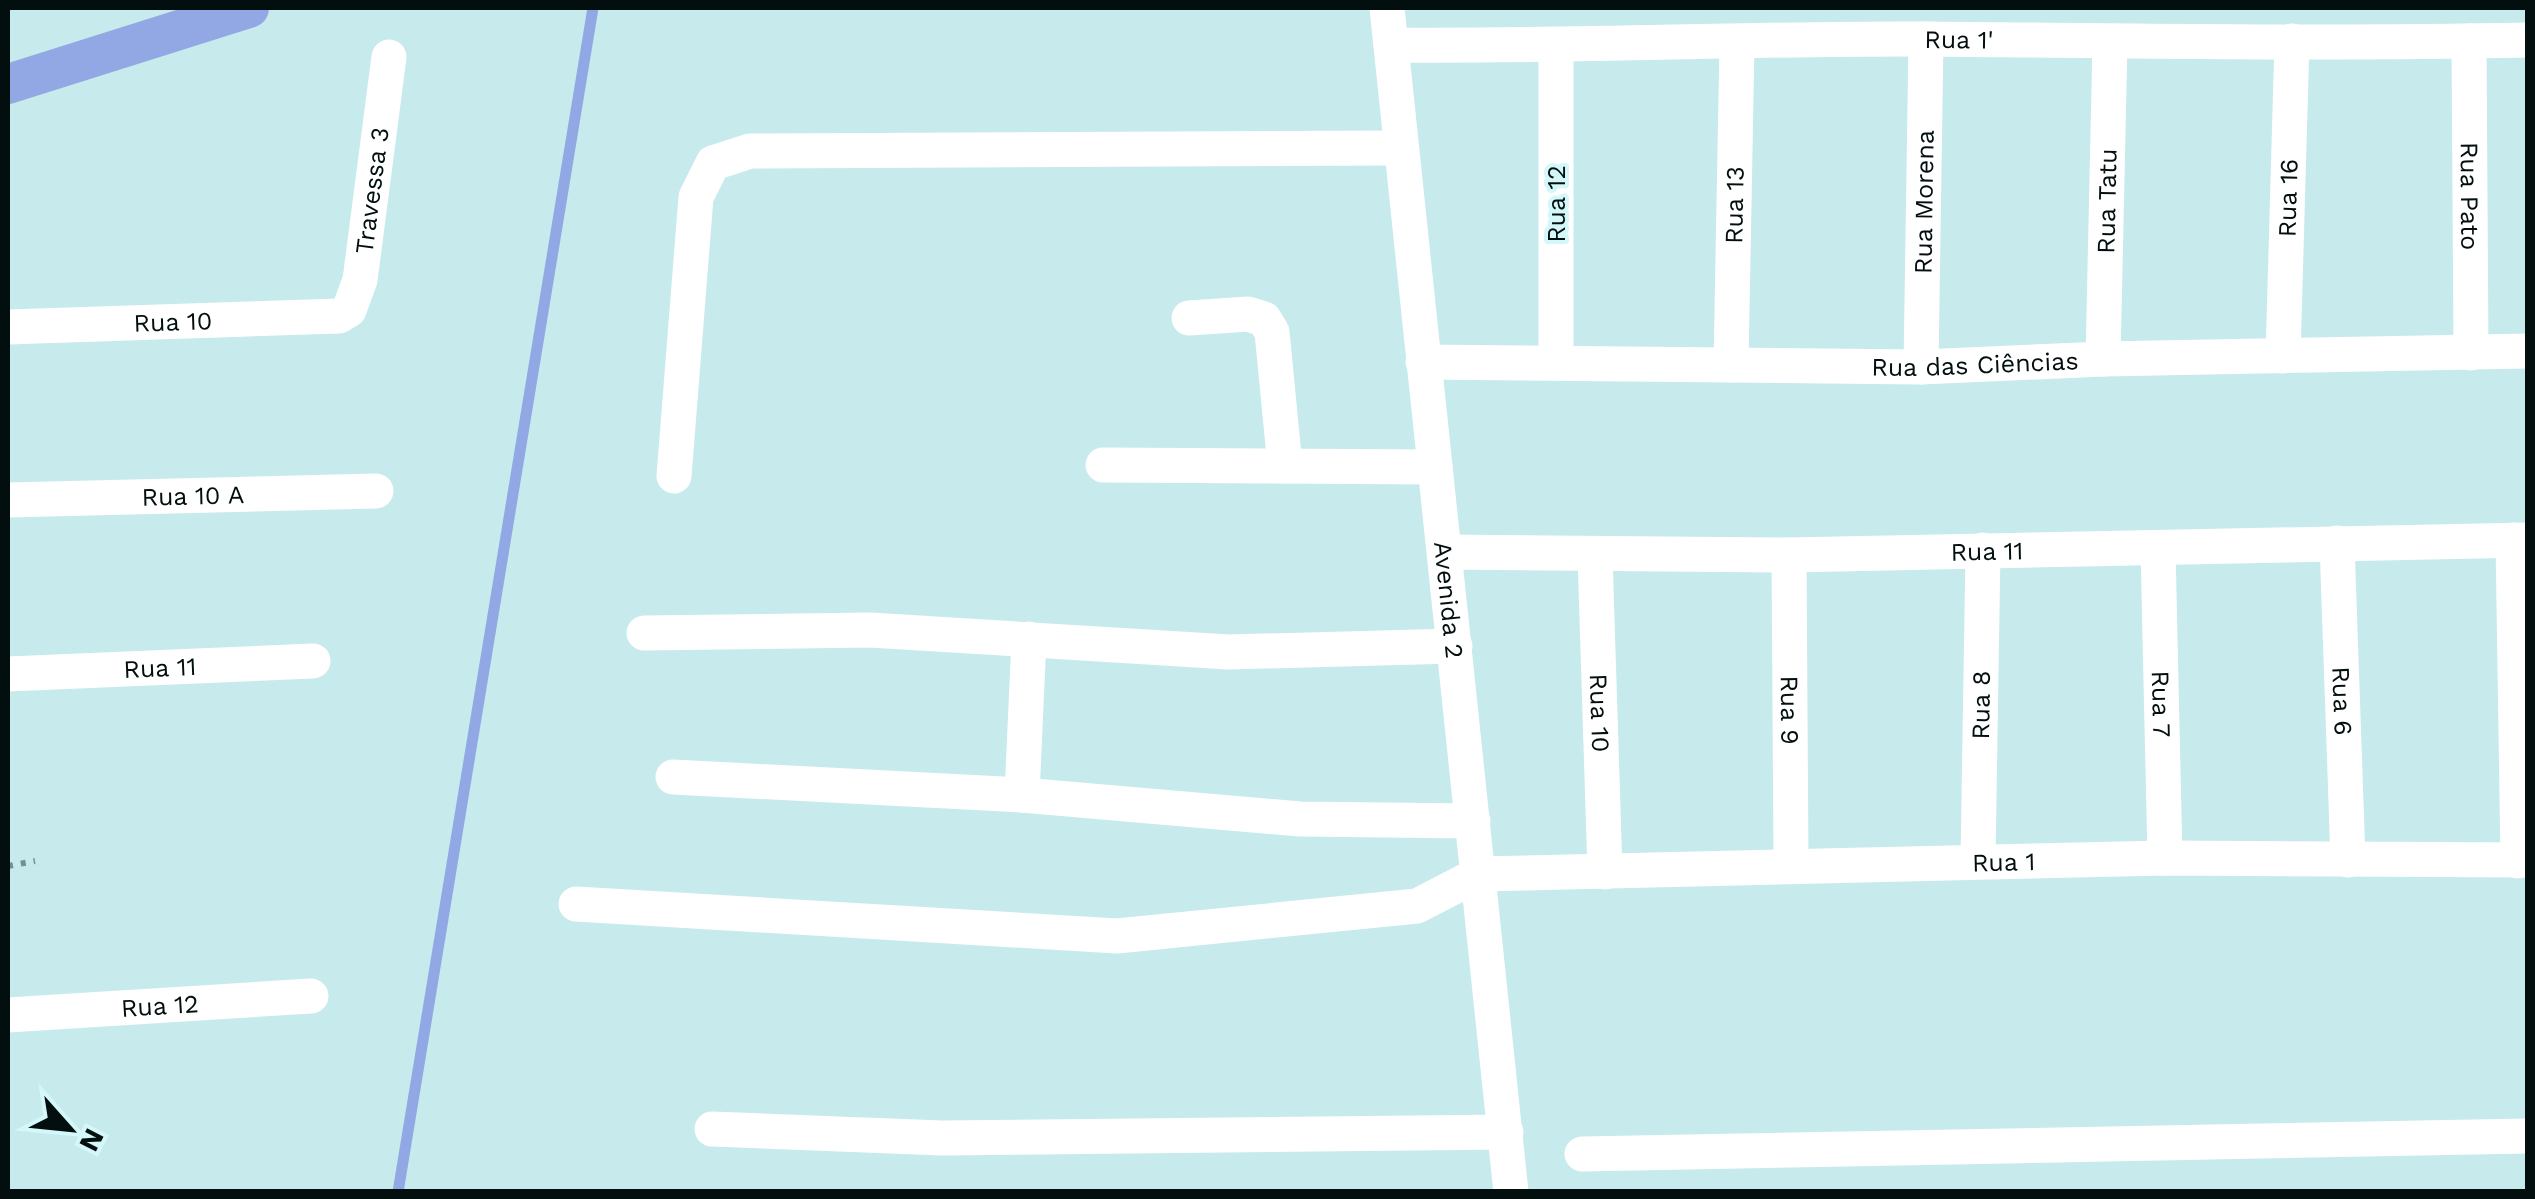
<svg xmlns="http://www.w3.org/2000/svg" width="2535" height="1199" viewBox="0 0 2535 1199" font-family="'Work Sans',sans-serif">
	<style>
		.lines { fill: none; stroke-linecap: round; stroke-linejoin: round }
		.stream { stroke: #92a8e4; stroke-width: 11 }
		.canal { stroke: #92a8e4; stroke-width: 40 }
		.path { stroke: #768f91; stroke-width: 6; stroke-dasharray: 5 8; stroke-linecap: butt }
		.street { stroke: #fff; stroke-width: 35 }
		.labels { text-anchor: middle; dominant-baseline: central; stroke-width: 8; stroke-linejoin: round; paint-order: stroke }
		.street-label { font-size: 25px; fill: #030e0f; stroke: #d4f7f9 }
	</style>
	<rect width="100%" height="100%" fill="#c7eaec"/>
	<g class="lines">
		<path class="stream" d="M398 1192 593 8"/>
		<path class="canal" d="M8 84 249 8"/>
		<path class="path" d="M8 866 35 861"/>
		<g class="street">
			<path id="s1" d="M1387 8 1511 1192"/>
			<path id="s2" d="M2469 41 2471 353"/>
			<path id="s3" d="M1391 45C1570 47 1749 38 1929 39 2128 41 2328 44 2528 40"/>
			<path d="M1189 318 1248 314 1264 319 1272 332 1285 466"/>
			<path id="s4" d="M8 327 339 316 349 310 360 280 389 57"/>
			<path id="s5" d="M2283 356 2292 41"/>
			<path id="s6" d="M2103 359 2110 42"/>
			<path id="s7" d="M1423 362 1921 367 2103 359 2528 351"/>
			<path d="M1556 362V47"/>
			<path id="s8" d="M1731 365 1737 43"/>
			<path id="s9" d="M1921 367 1926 39"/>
			<path d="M1103 465 1435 467"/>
			<path d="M674 476 696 197 713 163 750 151 1401 148"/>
			<path id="s10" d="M8 500 376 491"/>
			<path d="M2513 540 2518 861"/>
			<path id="s11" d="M2337 543 2348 860"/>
			<path id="s12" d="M2158 549 2165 858"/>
			<path id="s13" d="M1445 552 1789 555 2528 540"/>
			<path id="s14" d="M1595 555 1605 872"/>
			<path id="s15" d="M1789 555 1791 865"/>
			<path d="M644 633 870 630 1229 652 1455 646"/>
			<path id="s16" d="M8 674 313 661"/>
			<path d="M673 777 1022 795 1300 819 1473 821"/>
			<path d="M1022 795 1029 639"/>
			<path id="s17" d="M1978 860 1983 550"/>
			<path id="s18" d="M576 904 1117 936 1417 906 1479 874 2165 858 2528 860"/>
			<path id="s19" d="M8 1015 311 996"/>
			<path d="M712 1129 942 1138 1506 1132"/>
			<path d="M1582 1154 2528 1136"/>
		</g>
	</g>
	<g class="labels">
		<g class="street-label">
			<text stroke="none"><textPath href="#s3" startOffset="568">Rua 1'</textPath></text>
			<text stroke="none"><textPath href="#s4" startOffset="465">Travessa 3</textPath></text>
			<text stroke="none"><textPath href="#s2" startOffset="155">Rua Pato</textPath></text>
			<text stroke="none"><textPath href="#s5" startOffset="158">Rua 16</textPath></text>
			<text stroke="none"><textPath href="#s6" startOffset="158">Rua Tatu</textPath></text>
			<text stroke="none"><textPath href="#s9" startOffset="165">Rua Morena</textPath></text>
			<text transform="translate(1556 204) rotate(-90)">Rua 12</text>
			<text stroke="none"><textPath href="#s8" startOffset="160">Rua 13</textPath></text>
			<text stroke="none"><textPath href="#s4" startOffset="165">Rua 10</textPath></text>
			<text stroke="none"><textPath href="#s7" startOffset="552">Rua das Ciências</textPath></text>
			<text stroke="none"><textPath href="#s10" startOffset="185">Rua 10 A</textPath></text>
			<text stroke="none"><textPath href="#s13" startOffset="542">Rua 11</textPath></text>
			<text stroke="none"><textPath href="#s1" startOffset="595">Avenida 2</textPath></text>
			<text stroke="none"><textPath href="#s16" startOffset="152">Rua 11</textPath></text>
			<text stroke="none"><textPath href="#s11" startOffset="158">Rua 6</textPath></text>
			<text stroke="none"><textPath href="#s12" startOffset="155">Rua 7</textPath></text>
			<text stroke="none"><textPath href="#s17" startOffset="155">Rua 8</textPath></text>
			<text stroke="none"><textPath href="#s15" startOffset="155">Rua 9</textPath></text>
			<text stroke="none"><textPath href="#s14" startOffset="158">Rua 10</textPath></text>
			<text stroke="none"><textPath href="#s18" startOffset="1438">Rua 1</textPath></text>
			<text stroke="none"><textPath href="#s19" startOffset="152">Rua 12</textPath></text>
		</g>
	</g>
	<rect width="2535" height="1199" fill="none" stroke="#030e0f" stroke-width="20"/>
	<g transform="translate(70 1129) rotate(117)" stroke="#d4f7f9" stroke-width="8" paint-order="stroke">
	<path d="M0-8L18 38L0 25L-18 38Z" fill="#030e0f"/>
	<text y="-15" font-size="28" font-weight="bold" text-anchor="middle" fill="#030e0f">N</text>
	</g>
</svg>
